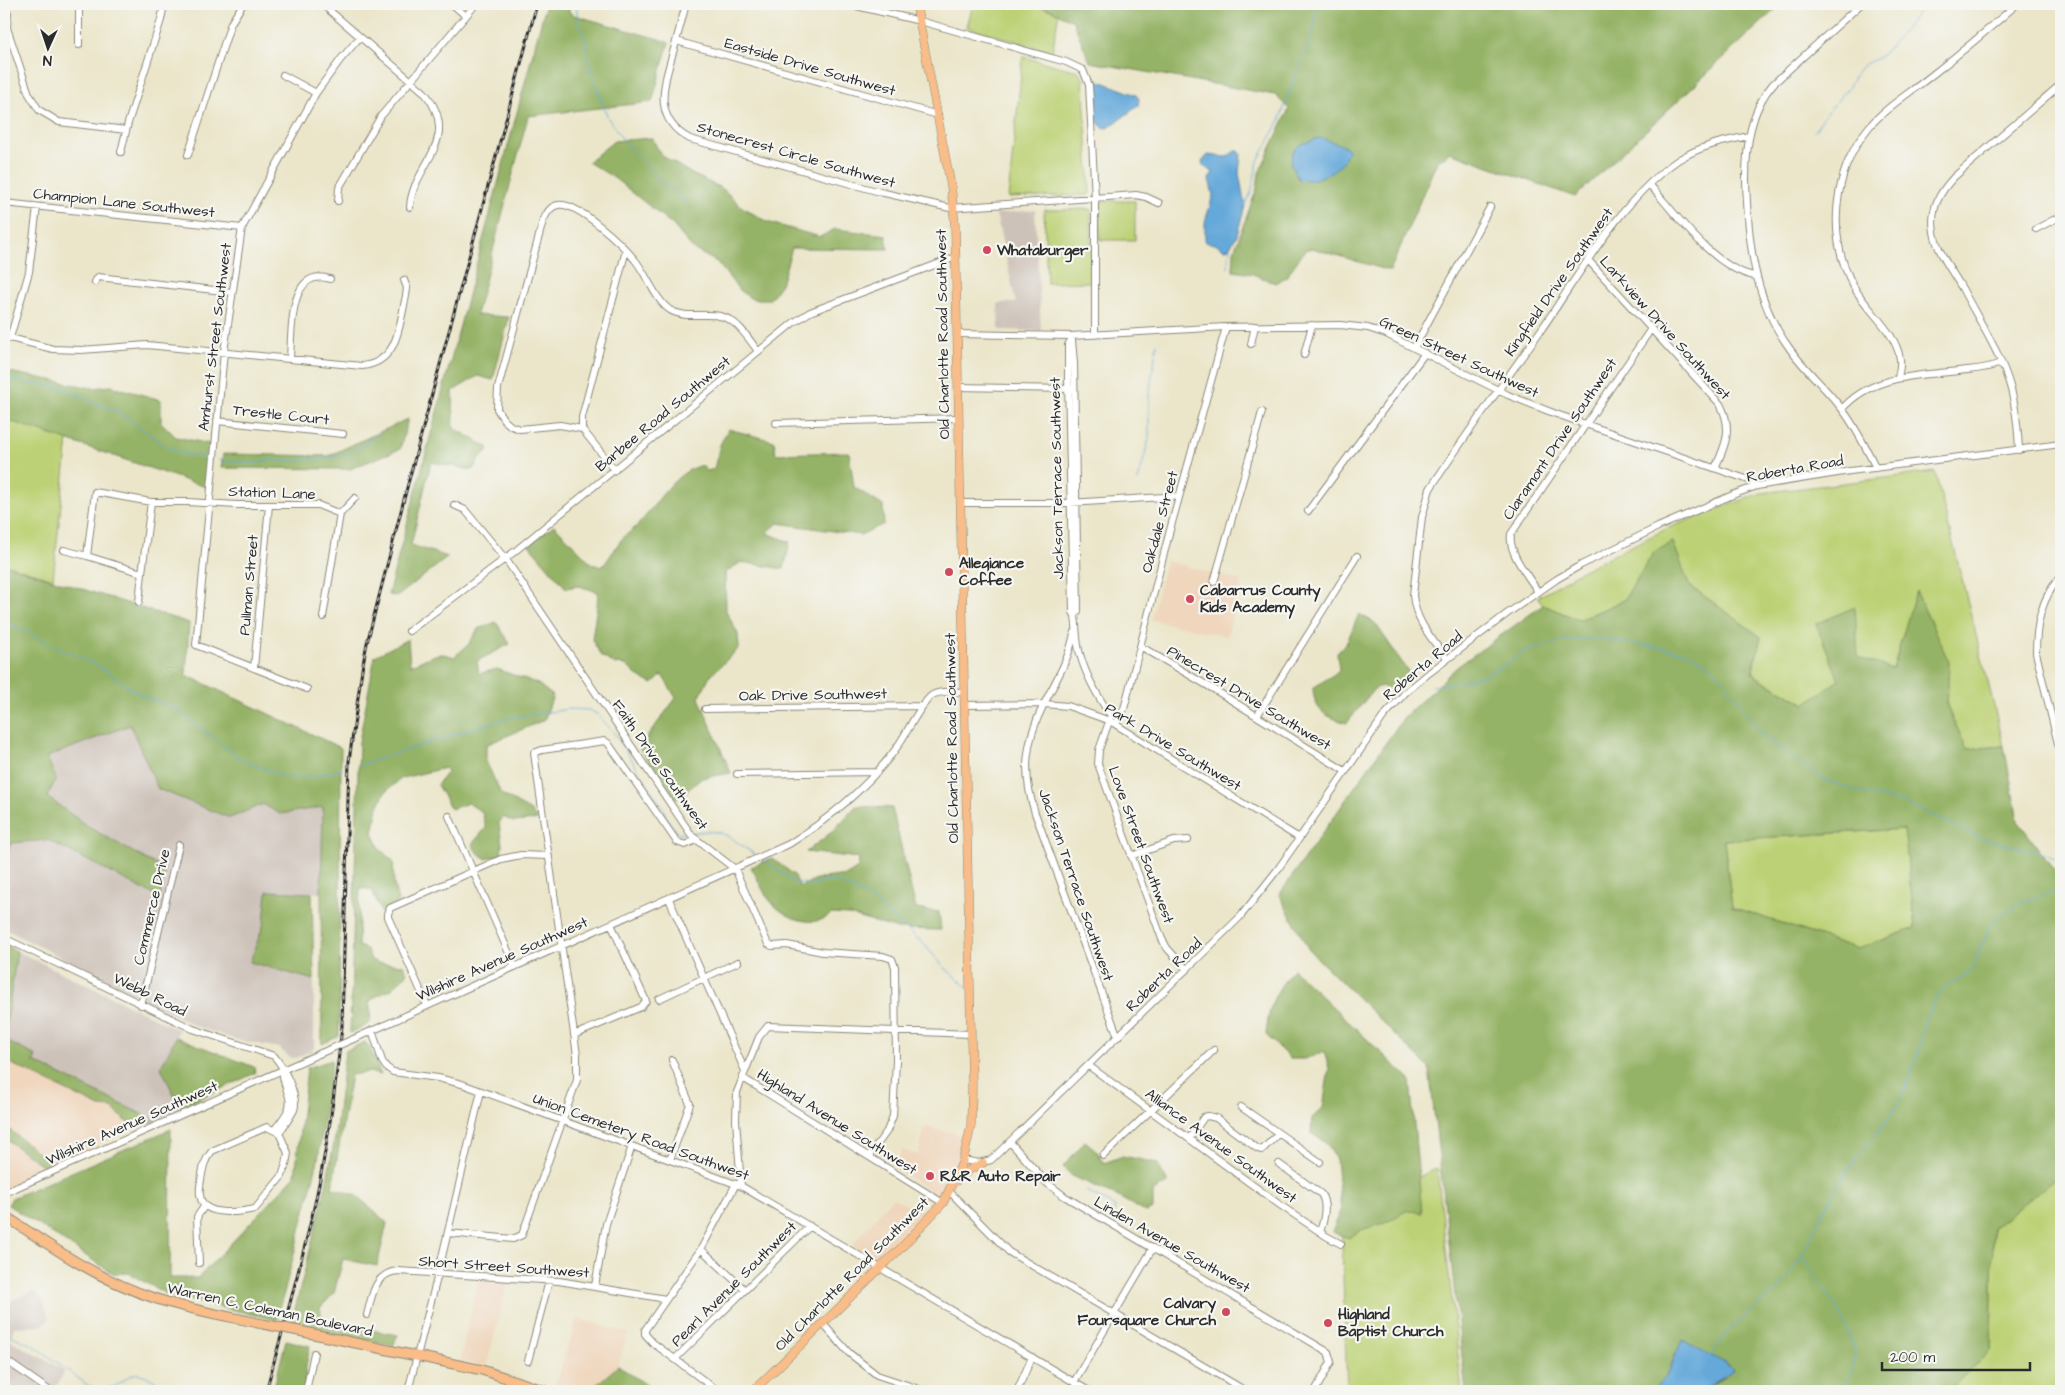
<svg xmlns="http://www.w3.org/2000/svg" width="2065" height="1395" viewBox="0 0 2065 1395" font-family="'Architects Daughter',sans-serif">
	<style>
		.built { fill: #efd6bc }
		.industrial { fill: #cdc2b9 }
		.green { fill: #bcd174; stroke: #747e50 }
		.forest { fill: #95b366; stroke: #606f48; fill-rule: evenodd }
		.water { fill: #65a9da; stroke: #486a82 }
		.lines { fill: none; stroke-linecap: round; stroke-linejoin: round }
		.stream { stroke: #65a9da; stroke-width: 1 }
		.minor-casing { stroke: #8b887a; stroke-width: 8 }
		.major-casing { stroke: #8b887a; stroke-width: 9 }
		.highway-casing { stroke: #8b887a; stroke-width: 11 }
		.minor { stroke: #fff; stroke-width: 6 }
		.major { stroke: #f8bd89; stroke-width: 8 }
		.highway { stroke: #f8bd89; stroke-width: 9 }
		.rail-casing { stroke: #2b2b2b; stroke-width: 3 }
		.rail { stroke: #f6f6f2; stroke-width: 1; stroke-dasharray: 4; stroke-linecap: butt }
		.minor-bridge-casing { stroke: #8b887a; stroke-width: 8; stroke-linecap: butt }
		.highway-bridge-casing { stroke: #8b887a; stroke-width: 11; stroke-linecap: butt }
		.minor-bridge { stroke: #fff; stroke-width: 6 }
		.highway-bridge { stroke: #f8bd89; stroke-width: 9 }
		.poi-dot { fill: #d1495b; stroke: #f6f6f2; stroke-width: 2 }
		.labels { text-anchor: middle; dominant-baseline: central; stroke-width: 4.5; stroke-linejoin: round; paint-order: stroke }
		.street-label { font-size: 15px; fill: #2b2b2b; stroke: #f6f6f2 }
		.poi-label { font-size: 15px; font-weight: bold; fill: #2b2b2b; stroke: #f6f6f2; text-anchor: start }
	</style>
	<rect width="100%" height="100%" fill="#f6f6f2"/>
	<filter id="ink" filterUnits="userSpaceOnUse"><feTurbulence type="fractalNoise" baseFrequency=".02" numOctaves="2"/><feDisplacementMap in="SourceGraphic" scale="10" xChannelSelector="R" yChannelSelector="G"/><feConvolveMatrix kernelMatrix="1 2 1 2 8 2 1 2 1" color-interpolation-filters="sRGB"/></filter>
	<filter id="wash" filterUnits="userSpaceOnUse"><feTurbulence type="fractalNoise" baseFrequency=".0096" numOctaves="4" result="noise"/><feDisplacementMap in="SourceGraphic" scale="20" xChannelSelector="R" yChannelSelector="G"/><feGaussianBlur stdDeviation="1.12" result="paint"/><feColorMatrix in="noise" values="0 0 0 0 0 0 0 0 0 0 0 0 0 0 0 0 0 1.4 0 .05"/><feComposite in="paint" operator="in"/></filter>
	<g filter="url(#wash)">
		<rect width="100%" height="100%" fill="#ebe6ca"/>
		<path class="built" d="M1166 561 1242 581 1227 636 1151 620Z
			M4 1060 100 1107 112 1108 135 1129 53 1165 4 1125Z
			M925 1127 966 1136 960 1160 942 1198 894 1168 902 1150 918 1155Z
			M4 1138 48 1169 4 1189Z
			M892 1198 928 1214 879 1262 852 1245Z
			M478 1281 508 1283 486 1368 460 1361Z
			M577 1319 628 1333 618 1366 589 1391H558L554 1389Z"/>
		<path class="industrial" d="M1035 210 1041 331 999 330 998 303H1016L996 214Z
			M131 725 158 789 230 818 263 804 281 814 323 807 321 893 267 891 264 923 250 961 314 980V1049L296 1058 289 1057 279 1048 234 1039 196 1026 7 930 4 922V859L11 843 48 840 160 898 90 828 47 797V757Z
			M17 951 179 1030 161 1067 180 1108 156 1121 34 1062 36 1056 10 1043 5 1033Z
			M34 1291 43 1299 49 1320 41 1326 14 1327 10 1340 65 1371 56 1387 62 1391H4V1321L8 1302Z"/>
		<path class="green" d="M973 4H1027L1059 12 1052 52 967 27Z
			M1023 57 1078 71 1083 78 1090 192 1088 195 1008 198Z
			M1103 201H1135V240H1100V205Z
			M1091 209V282L1047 283 1044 210Z
			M4 419 68 439 53 579 4 564Z
			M1935 472 2004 746 1967 749 1947 707 1948 662 1916 591 1893 669 1857 658 1839 680 1806 704 1752 674 1761 637 1688 585 1673 542 1654 552 1624 600 1579 620 1543 605 1538 597 1581 571 1668 528 1761 493Z
			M1905 829 1915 928 1858 949 1732 907 1724 840Z
			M1437 1168 1462 1391H1347L1341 1216Z
			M2061 1173V1391H1950L1991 1350 1993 1228Z"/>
		<path class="forest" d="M546 4H569V12L574 15 669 42 652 102 528 116 476 315 509 317 493 380 478 376 453 391 454 428 489 448 472 470 431 462 411 545 448 557 398 596 388 595Z
			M1039 4H1781L1575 197 1450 152 1445 157 1438 159 1390 271 1312 248 1305 250 1286 277 1275 283 1253 274 1233 271 1234 251 1257 188 1259 173 1289 109 1275 95 1090 62 1073 21Z
			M652 138 661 155 692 174 723 189 742 207 767 222 820 237 835 229 886 235 888 249 792 248 781 284 770 299H752L740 291 717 262 693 249 673 225 613 177 588 162 614 141Z
			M4 371 92 388 111 386 161 400V422L176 437 210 444 206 487 4 419Z
			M408 419 400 449 350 469 221 468 223 454 328 456Z
			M728 429 774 441 776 454 849 452 854 487 883 506 884 524 860 535 778 523 767 533 790 542 784 569 741 562 725 573 726 611 738 634 739 648 709 677 699 698 731 773 702 778 677 799 639 748 676 698 662 675 653 684 637 676 626 665 615 664 601 656 592 639 597 606 598 592 579 586 566 588 529 545 554 525 592 564 602 567C609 559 614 550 620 541 625 535 632 531 637 526 657 505 673 472 702 465L707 471 714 469 720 445Z
			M1673 542 1689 585 1761 637 1752 674 1805 704 1839 680 1816 624 1855 607 1858 658 1893 669 1916 591 1949 662 1947 707 1967 749 2004 746 2018 821 2061 879V1173L1993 1228 1991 1350 1950 1391H1706L1709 1386 1726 1377 1730 1366 1690 1345 1675 1355 1667 1376 1652 1391H1466L1429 1068 1309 950 1279 895 1404 717 1457 667 1543 605 1579 620 1624 600 1654 552ZM1904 829 1915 928 1858 949 1732 907 1724 840Z
			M4 564 189 623 186 675 341 748 339 1036 322 1044 321 893 323 807 280 814 263 804 230 818 158 789 130 725 47 757 56 779 47 797 90 828 165 870 160 898 48 840 11 843 4 859Z
			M1359 614 1375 623 1410 674 1390 689 1381 686 1374 689 1347 723C1327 717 1314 712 1313 688L1339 671 1337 652 1346 644Z
			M496 622 510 644 477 661 479 674 497 669 538 684 553 696 544 720 486 745V761L501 794 531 811 538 820 514 822 503 817 499 823 502 845 501 855 486 859 476 851 472 844 486 828 482 812 468 803 451 809 437 785 447 772 445 768 402 778 385 792 378 807 373 833 380 849 393 861 394 884 398 902 382 914 372 890 360 888 358 946 367 949 371 960 379 963 404 965 407 974 392 989 377 996 369 1002 371 1013 369 1024 350 1033 359 742 375 656 408 639 410 665C428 660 435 649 454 657L468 645 478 629Z
			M856 806 892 808 916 909 939 912 941 930 898 929 849 915 831 914C815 929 787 919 773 904 764 895 758 879 751 867L772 858 794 875 800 887 816 879 847 875 858 868 859 858 806 852 833 831Z
			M267 891 312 893 314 980 250 962 264 923Z
			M4 945 17 951 5 1033 10 1043 36 1056 34 1062 156 1121 135 1129 112 1108 100 1107 4 1060Z
			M1293 969 1410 1080 1422 1213 1408 1210 1385 1223 1361 1230 1349 1238 1332 1232 1341 1211 1336 1159 1327 1144 1311 1133 1312 1118 1323 1108 1329 1068 1324 1052 1304 1059H1290L1266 1035C1269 1004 1274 994 1293 969Z
			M176 1037 254 1067 255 1073 180 1108 161 1067Z
			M365 1042C373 1049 376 1065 381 1075L369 1072 351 1075 332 1188 356 1195 387 1223 377 1266 343 1259 334 1293 320 1308 322 1318 343 1325 398 1335 393 1346 291 1325 326 1186 335 1137 345 1051Z
			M332 1060 318 1160 277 1320 168 1295 128 1273 114 1274 8 1205 12 1198 171 1129 170 1278H198L295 1176 307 1068Z
			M4 1125 53 1165 48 1169 4 1138Z
			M1085 1141 1097 1151 1104 1163 1123 1156 1157 1163 1168 1183 1153 1191V1209L1145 1212 1113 1194 1072 1176 1063 1167Z
			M286 1340 310 1346 306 1366 304 1391H273Z
			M618 1366 656 1391H589Z"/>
		<path class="water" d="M1097 80 1136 95 1139 99 1138 106 1108 128C1090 129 1095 92 1097 80Z
			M1318 138 1325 139 1346 147 1348 150C1345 169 1316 184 1298 179L1291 165 1292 153 1300 145Z
			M1235 151H1239L1241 154 1239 173 1245 206 1237 235 1230 247 1225 250 1218 245 1205 242V222L1213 195 1209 179 1213 172 1203 166 1202 161 1208 155 1227 157Z
			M1682 1340 1723 1362 1733 1369 1732 1372 1709 1386 1706 1391H1652L1667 1376Z"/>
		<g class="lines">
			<path class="stream" d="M576 4 578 20 585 39 590 68 608 118 623 140 661 182 687 202
				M1814 132 1824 116 1848 88 1857 72 1863 65 1880 57 1898 38 1924 4
				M1244 206 1251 193 1258 161 1280 120 1294 78 1308 48 1314 27 1316 4
				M1228 268 1230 247
				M4 379 59 387 119 413 169 448 184 454 209 458
				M219 460 252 463 273 460 289 461 329 458 345 455 365 444 379 433
				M1138 481 1149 439V396L1157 343
				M4 620 44 641 99 666 140 695 172 706 238 757 251 764 286 777 306 778 343 769
				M1432 686 1454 683 1485 675 1510 662 1523 652 1561 641 1585 639H1601L1687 652 1706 663 1720 675 1764 737 1823 779 1853 790 1904 803 1981 838 2046 854 2061 862
				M360 765 502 719 569 709 589 710 597 714 615 734 664 810 667 819 678 834 688 833
				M692 833C726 827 730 839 756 855
				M765 860 793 882 809 884 836 881 870 898 922 942 944 967 967 987
				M1086 1191 1115 1207 1111 1219
				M1121 1233 1148 1250
				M1803 1255C1820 1294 1883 1347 1838 1391
				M4 1331 5 1332
				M8 1334 36 1347 89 1386C97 1388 105 1389 112 1387 123 1385 128 1371 140 1374 150 1376 161 1386 171 1391
				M1710 1356 1728 1331 1780 1287 1799 1261 1819 1220 1838 1185 1858 1156 1892 1114 1905 1091 1918 1054 1926 1020 1938 996 1948 985 1967 975 1973 968 1990 925 2002 915 2024 901 2061 889"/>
		</g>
	</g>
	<g filter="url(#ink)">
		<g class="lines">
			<defs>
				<path id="minor" d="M322 4 424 92C464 140 412 165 410 207
					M452 4 466 16
					M686 4C682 19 678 34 674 49 664 84 651 118 690 139L880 192 950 208 1136 195 1146 197 1159 203
					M848 4 920 21 1066 62 1083 70 1089 85 1095 198V335
					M1861 4 1773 84C1750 110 1746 146 1746 180 1748 240 1753 299 1790 349 1805 370 1826 388 1842 409 1856 427 1866 448 1876 468
					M8 13 7 28 29 94 39 110 59 122 126 130
					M676 41 938 115
					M79 45V4
					M283 75 316 93
					M121 152 128 123 161 20 164 4
					M188 155 231 23 243 4
					M1649 184C1675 213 1715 270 1755 276
					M338 201 339 188 381 116 476 4
					M4 203 242 228
					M37 207 29 272 10 338 53 349 81 350 147 345 362 366C399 362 399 325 406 296L407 288 404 280
					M2036 229 2061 216
					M1589 261 1720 404C1733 428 1726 445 1715 468
					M95 282 98 277 232 292
					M957 334 1071 336 1226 327 1340 325 1368 328 1386 334 1508 395 1556 414 1749 480 1757 486
					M1071 340 1068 345V378L1073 612 1075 616C1077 629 1076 642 1080 654 1086 677 1098 697 1111 716L1099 750 1098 764 1162 939 1167 948 1187 970
					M1072 340 1074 363 1078 611 1075 616
					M1251 344 1255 326
					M1414 348 1490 207
					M1304 355 1312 325
					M290 358C292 332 288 266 330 279
					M1898 378C1899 372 1901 366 1900 359 1896 331 1867 311 1854 287 1826 237 1833 171 1869 127 1885 108 1908 94 1927 79 1958 55 1988 30 2017 4
					M958 387 1072 389
					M1842 409C1873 373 1924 376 1967 370 1978 369 1990 368 2000 363
					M217 421 343 434
					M776 423 959 418
					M582 429V417L626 250
					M2019 450C2018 428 2016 407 2010 386 2000 352 1979 321 1963 290 1953 272 1937 252 1934 232 1930 209 1939 193 1954 177L2061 84
					M615 470 582 429 560 425 520 429 511 426 504 420 497 409 498 388 543 221C546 214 550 206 558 205 578 202 623 245 635 260 646 273 656 301 670 310 688 321 712 309 730 320 741 326 750 341 758 351
					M151 502 142 573 87 556 95 492 151 502H187L237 505H318L340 514 355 498
					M960 503H1070L1179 496
					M454 505 465 510 507 561 692 836 735 869 768 944 772 946 787 945 823 952 883 956 892 959 895 967 896 1061 893 1116 887 1131 869 1156
					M1308 511 1425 353
					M64 550 87 556
					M2061 576C2041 598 2036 625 2036 653L2061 756
					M1214 582 1262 412
					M1538 592C1528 575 1508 554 1511 534L1651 329
					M139 602 142 573
					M323 617 340 514
					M409 631 514 552 793 323 810 312 956 257
					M1074 633C1069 660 1056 680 1044 704 1025 742 1022 773 1035 813L1118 1037
					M1140 646 1215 690 1345 771
					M1447 659C1432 639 1415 621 1413 595L1422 517 1430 489C1465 435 1504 383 1541 330 1579 275 1622 198 1678 160 1700 146 1724 141 1749 136
					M254 668 269 505
					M307 689 196 645 224 352 242 228 316 93 341 59 360 37
					M965 705 1044 704 1068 706 1110 721 1299 838
					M705 709 922 706
					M1257 716 1357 556
					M1116 724 1124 709 1170 530 1226 327
					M737 774 877 772
					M449 816 515 967
					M1131 856 1174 841 1188 840
					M669 899 745 1071
					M4 938 193 1029 274 1056C283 1066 299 1096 294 1110 290 1118 284 1126 279 1133
					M659 999 738 962
					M141 1005 179 845
					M427 1005 388 917V914L390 908 501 859 521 855 548 856
					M372 1030 382 1061 386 1067 393 1072 438 1078 462 1084 741 1186 1089 1391
					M574 1035 641 1007 646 1001 611 924
					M358 1037 789 844C829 819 863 791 892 754 906 737 916 710 931 696 938 690 954 692 964 692
					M1089 1066 1280 1205 1326 1236 1341 1244
					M743 1078 943 1203
					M1241 1107 1320 1162
					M267 1127 279 1133 288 1153 286 1164 282 1176 255 1209C241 1212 206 1217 201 1199 199 1194 200 1185 201 1180 203 1168 204 1160 212 1151Z
					M274 1130C279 1124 285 1117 288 1110 294 1097 281 1085 283 1070
					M1189 1139 1204 1117 1208 1116 1216 1118 1258 1149 1262 1150 1278 1134
					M1010 1142 1047 1183 1064 1196 1328 1352 1331 1362 1315 1391
					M1103 1156 1214 1050
					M670 1160 690 1104 672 1060
					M963 1160 979 1163 991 1160 1240 917 1278 869 1384 716 1405 693 1429 673 1508 613 1557 579 1581 565 1658 527 1735 494 1757 486 1850 471 2061 444
					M1279 1164 1321 1194C1328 1205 1324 1220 1320 1232
					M741 1186 736 1120 737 1092 759 1037 768 1026 971 1034
					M949 1191 1009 1252 1246 1391
					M4 1193 321 1053
					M448 1233 513 1239 522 1235 577 1080V1055L534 753 542 750 605 741 608 743 677 842 685 845 696 840
					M701 1249 745 1290
					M199 1263 197 1217 205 1205
					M595 1286 606 1224 632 1146
					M367 1315C372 1296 374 1273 398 1271L559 1281 666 1299
					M823 1324 849 1353 877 1375 925 1391
					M4 1359 50 1391
					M675 1359 810 1226
					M528 1361 549 1281
					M1074 1382 1153 1248
					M306 1391 314 1353
					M408 1391 438 1274 481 1091
					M718 1391 653 1343 645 1334V1330L701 1249 736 1184
					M1017 1391 1032 1357"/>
				<path id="major" d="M956 1181 969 1170 983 1163
					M753 1391 902 1247 943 1203 962 1163 966 1148 971 1126 972 1087 955 225 951 186 916 4"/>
				<path id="highway" d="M4 1215C51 1247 99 1280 154 1298 190 1310 227 1316 263 1324
					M304 1332 482 1370 546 1391"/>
			</defs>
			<use href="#minor" class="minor-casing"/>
			<use href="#major" class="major-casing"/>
			<use href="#highway" class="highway-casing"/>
			<use href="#minor" class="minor"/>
			<use href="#major" class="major"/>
			<use href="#highway" class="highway"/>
			<defs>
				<path id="rail" d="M266 1391C283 1329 301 1266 315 1203 328 1144 336 1085 342 1026L349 761 362 669 367 643 410 476 537 4"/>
			</defs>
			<use href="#rail" class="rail-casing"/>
			<use href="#rail" class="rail"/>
			<defs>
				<path id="minor-bridge" d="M321 1053 358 1037"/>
				<path id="highway-bridge" d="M263 1324 304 1332"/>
			</defs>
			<use href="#minor-bridge" class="minor-bridge-casing"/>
			<use href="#highway-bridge" class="highway-bridge-casing"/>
			<use href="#minor-bridge" class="minor-bridge"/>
			<use href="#highway-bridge" class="highway-bridge"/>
		</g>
	</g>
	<g class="poi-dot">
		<circle cx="987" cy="250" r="5"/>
		<circle cx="949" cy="572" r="5"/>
		<circle cx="1190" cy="599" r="5"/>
		<circle cx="930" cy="1176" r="5"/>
		<circle cx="1226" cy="1312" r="5"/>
		<circle cx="1328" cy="1323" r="5"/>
	</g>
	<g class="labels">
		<g class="street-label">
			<text transform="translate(810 67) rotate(16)">Eastside Drive Southwest</text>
			<text transform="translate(796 155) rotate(16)">Stonecrest Circle Southwest</text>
			<text transform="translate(124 203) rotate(6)">Champion Lane Southwest</text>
			<text transform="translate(1559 282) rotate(-55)">Kingfield Drive Southwest</text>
			<text transform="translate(1665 328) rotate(48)">Larkview Drive Southwest</text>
			<text transform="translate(943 334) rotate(-91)">Old Charlotte Road Southwest</text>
			<text transform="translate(215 337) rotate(-83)">Amhurst Street Southwest</text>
			<text transform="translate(1459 357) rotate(25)">Green Street Southwest</text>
			<text transform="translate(663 414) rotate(-40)">Barbee Road Southwest</text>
			<text transform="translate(281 415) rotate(6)">Trestle Court</text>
			<text transform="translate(1560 439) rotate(-56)">Claramont Drive Southwest</text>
			<text transform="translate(1795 469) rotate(-10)">Roberta Road</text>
			<text transform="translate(1057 478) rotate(-91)">Jackson Terrace Southwest</text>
			<text transform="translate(272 493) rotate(2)">Station Lane</text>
			<text transform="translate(1160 522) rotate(-75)">Oakdale Street</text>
			<text transform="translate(249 585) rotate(-85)">Pullman Street</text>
			<text transform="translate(1423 666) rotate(-40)">Roberta Road</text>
			<text transform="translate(813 695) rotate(-1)">Oak Drive Southwest</text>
			<text transform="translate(1249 698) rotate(31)">Pinecrest Drive Southwest</text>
			<text transform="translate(952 738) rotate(-91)">Old Charlotte Road Southwest</text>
			<text transform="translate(1173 747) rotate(31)">Park Drive Southwest</text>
			<text transform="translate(660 765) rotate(55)">Faith Drive Southwest</text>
			<text transform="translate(1141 845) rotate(70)">Love Street Southwest</text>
			<text transform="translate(1076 885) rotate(71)">Jackson Terrace Southwest</text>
			<text transform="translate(152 907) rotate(-77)">Commerce Drive</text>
			<text transform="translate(502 959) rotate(-24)">Wilshire Avenue Southwest</text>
			<text transform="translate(1164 975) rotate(-44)">Roberta Road</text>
			<text transform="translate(150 995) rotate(26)">Webb Road</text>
			<text transform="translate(837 1122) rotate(32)">Highland Avenue Southwest</text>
			<text transform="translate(132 1123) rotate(-24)">Wilshire Avenue Southwest</text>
			<text transform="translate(641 1137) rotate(20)">Union Cemetery Road Southwest</text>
			<text transform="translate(1221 1146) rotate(36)">Alliance Avenue Southwest</text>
			<text transform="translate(1172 1245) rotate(30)">Linden Avenue Southwest</text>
			<text transform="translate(504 1267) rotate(4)">Short Street Southwest</text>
			<text transform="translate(852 1274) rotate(-45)">Old Charlotte Road Southwest</text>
			<text transform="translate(734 1284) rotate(-45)">Pearl Avenue Southwest</text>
			<text transform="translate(270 1310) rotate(12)">Warren C. Coleman Boulevard</text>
		</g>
		<g class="poi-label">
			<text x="997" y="250">Whataburger</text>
			<text x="959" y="563">Allegiance<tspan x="959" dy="17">Coffee</tspan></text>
			<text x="1200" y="590">Cabarrus County<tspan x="1200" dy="17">Kids Academy</tspan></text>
			<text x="940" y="1176">R&amp;R Auto Repair</text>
			<text x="1216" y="1303" text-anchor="end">Calvary<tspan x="1216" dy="17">Foursquare Church</tspan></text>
			<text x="1338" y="1314">Highland<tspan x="1338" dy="17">Baptist Church</tspan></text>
		</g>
	</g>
	<rect width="2065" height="1395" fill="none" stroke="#f6f6f2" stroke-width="20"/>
	<g transform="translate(48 48) rotate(183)" stroke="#f6f6f2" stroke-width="4" paint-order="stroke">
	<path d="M0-4L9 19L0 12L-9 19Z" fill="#2b2b2b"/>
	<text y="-8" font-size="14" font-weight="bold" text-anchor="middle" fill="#2b2b2b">N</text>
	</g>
	<path d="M1882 1362v8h148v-8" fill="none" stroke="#2b2b2b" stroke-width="2.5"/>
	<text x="1890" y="1362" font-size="15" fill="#2b2b2b" stroke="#f6f6f2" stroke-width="4" paint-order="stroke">200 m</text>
</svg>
